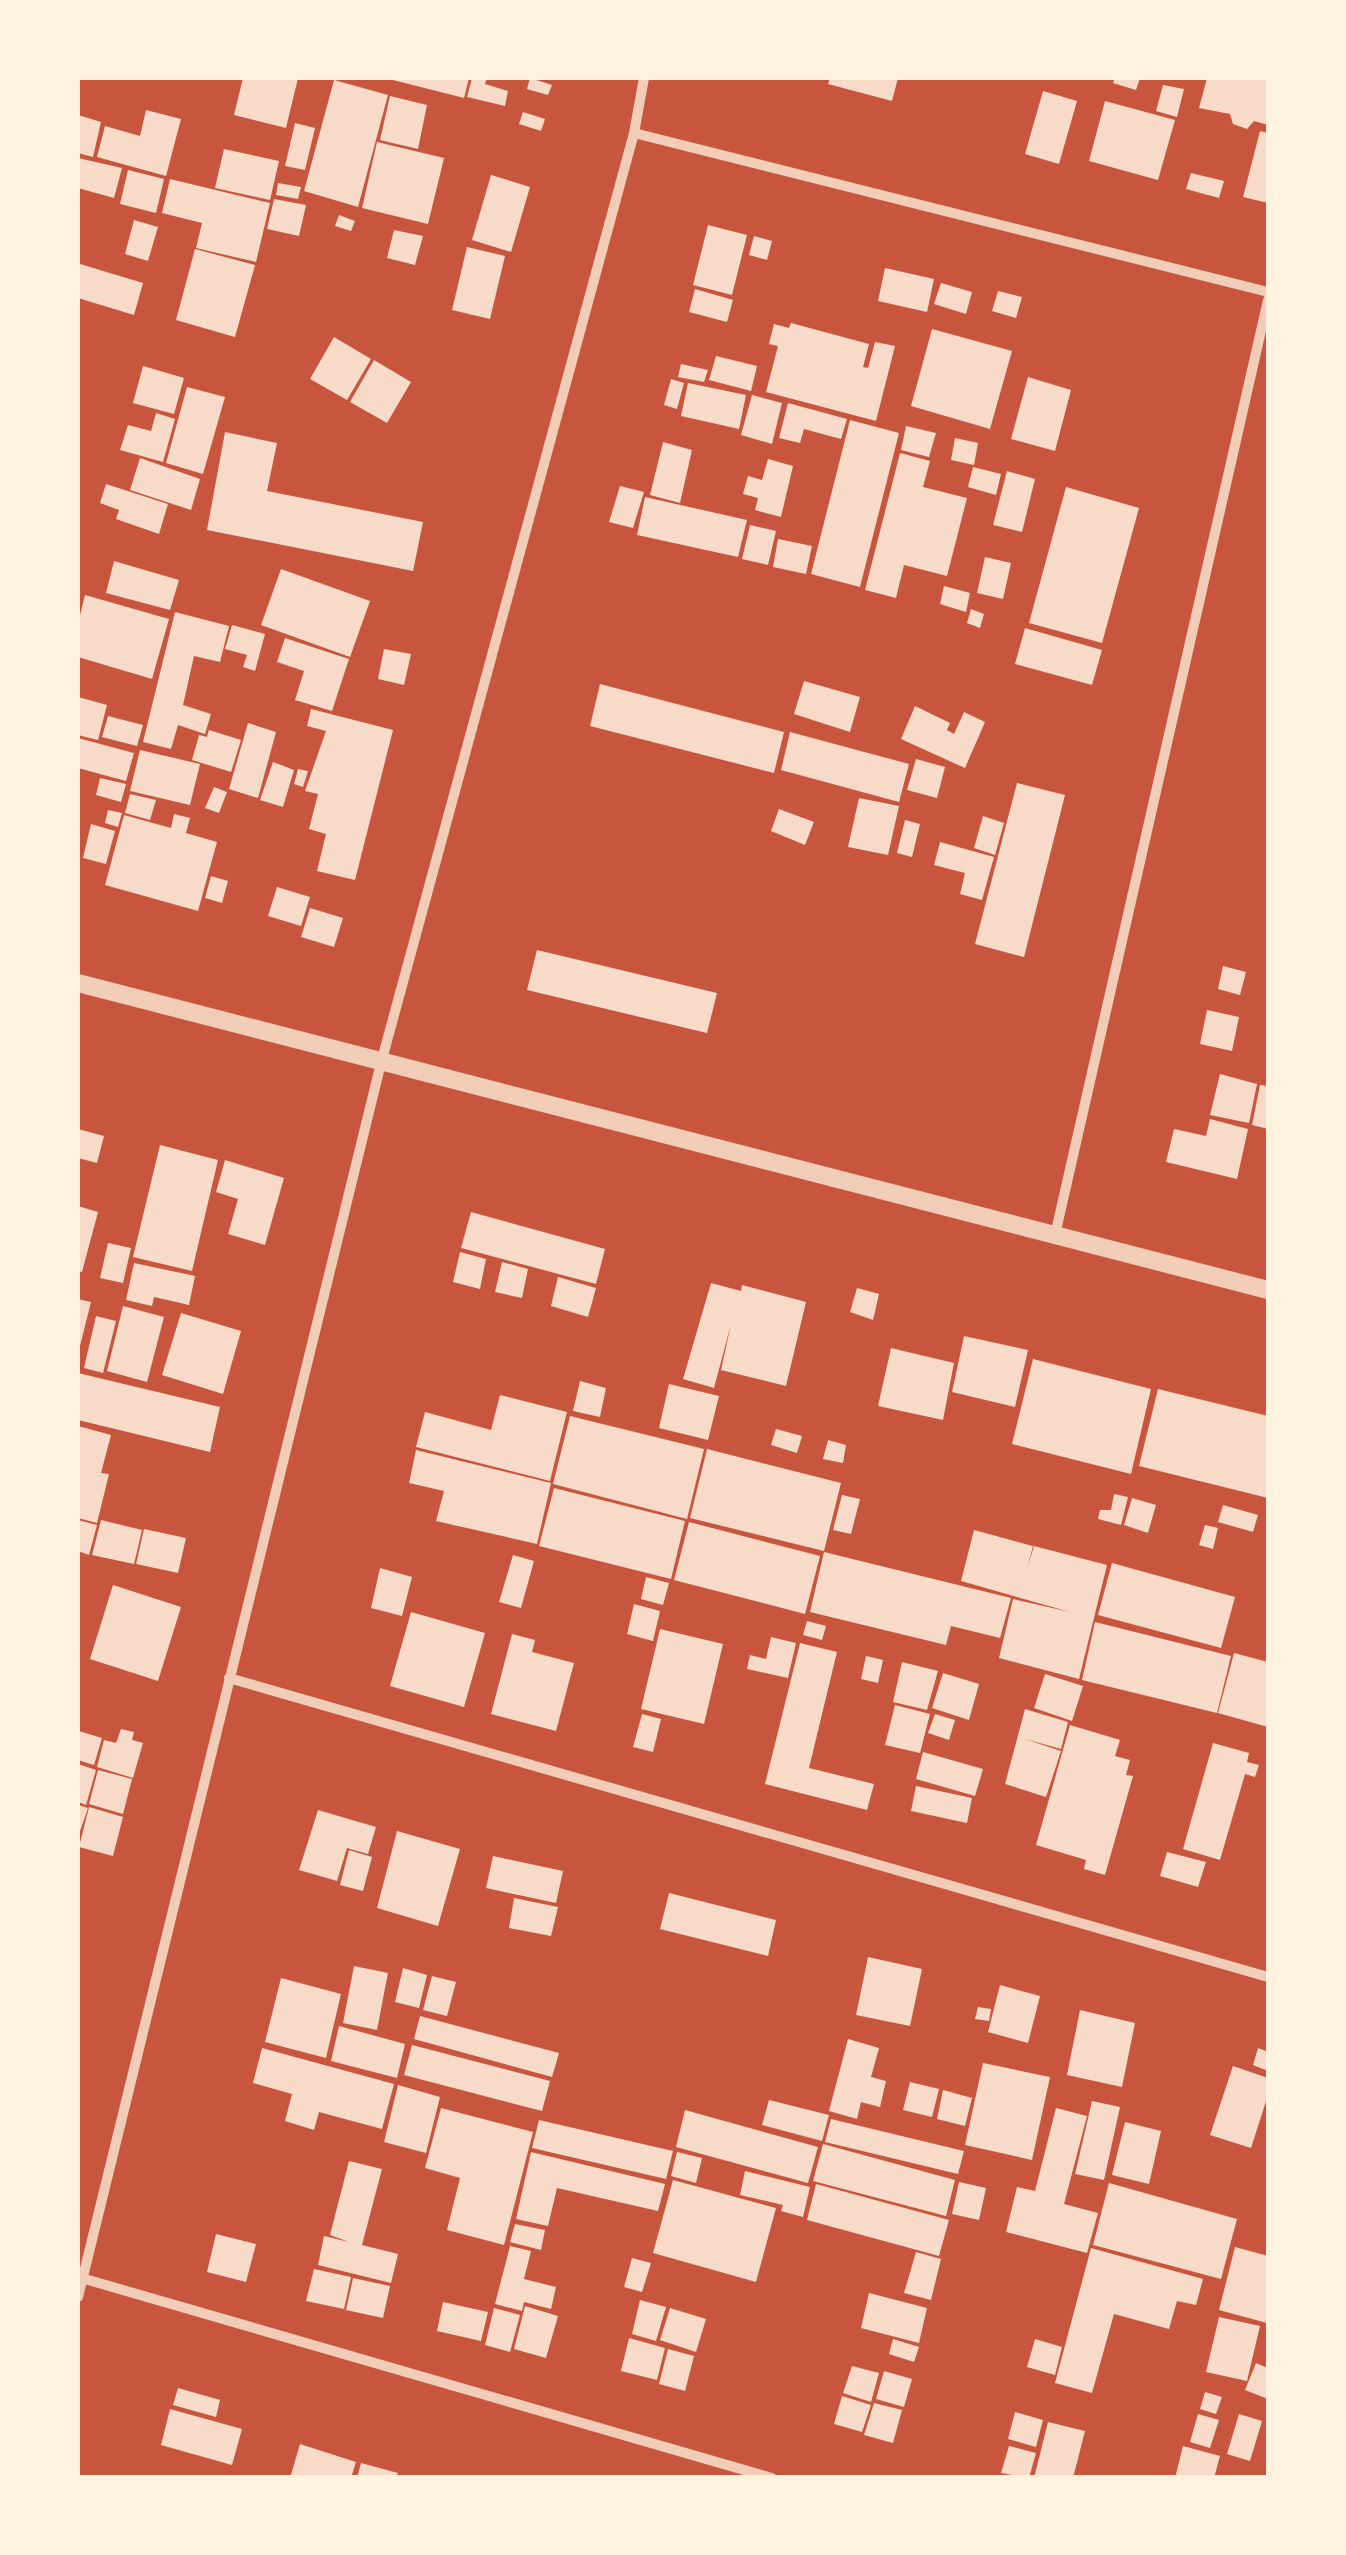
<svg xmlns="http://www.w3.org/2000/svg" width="1346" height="2555" viewBox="0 0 1346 2555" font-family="'Sofia Sans Condensed',sans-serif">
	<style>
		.building { fill: #f7dbc8 }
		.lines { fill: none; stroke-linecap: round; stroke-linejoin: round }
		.minor { stroke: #f1ccb7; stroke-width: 10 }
		.tertiary { stroke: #f1ccb7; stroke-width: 18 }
	</style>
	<rect width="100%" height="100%" fill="#c8553d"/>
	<path class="building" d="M243 78H298L286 128 234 115Z
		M385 78H469L464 98Z
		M472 78H487L485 84 508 91 505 106 467 97Z
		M530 78 552 85 548 95 527 89Z
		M830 78H898L892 101 828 84Z
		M1115 78H1140L1136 90 1113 83Z
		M1207 78H1268V125L1254 121 1247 129 1233 124 1230 114 1199 108Z
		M334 80 388 95 358 207 304 191Z
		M1163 85 1184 89 1177 117 1156 111Z
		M1043 91 1077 101 1059 164 1025 154Z
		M390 96 427 105 418 149 380 140Z
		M1105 101 1175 120 1158 180 1089 161Z
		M146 110 181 119 166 176 97 157 105 126 140 136Z
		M523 112 545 119 541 131 519 124Z
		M78 115 101 122 93 157 78 153Z
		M295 123 315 128 305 170 285 166Z
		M1260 131 1268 133V203L1243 197Z
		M377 142 444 158 428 224 362 208Z
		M224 149 279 161 270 200 215 188Z
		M78 158 122 168 114 198 78 188Z
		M128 170 164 179 156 213 120 204Z
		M1191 173 1224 181 1219 198 1186 189Z
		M491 175 530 187 511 252 472 240Z
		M170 179 270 203 256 262 196 248 202 223 162 213Z
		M278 183 301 187 298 199 276 195Z
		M274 199 306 205 299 236 267 229Z
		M339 215 355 221 351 231 335 226Z
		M134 220 158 227 148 261 125 254Z
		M708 225 747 235 732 295 693 285Z
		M394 230 423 236 415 265 387 258Z
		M754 236 772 241 767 260 749 255Z
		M467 247 505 256 490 319 452 310Z
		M195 249 255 265 235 337 176 320Z
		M80 264 143 283 134 315 78 298Z
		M885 268 934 279 927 312 878 301Z
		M941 283 972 292 966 314 934 304Z
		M695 289 733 300 727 322 689 312Z
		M998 291 1022 297 1016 318 992 311Z
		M791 323 869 344 863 367 868 368 875 342 895 346 876 421 766 392 778 346 769 344 774 324 789 328Z
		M932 329 1012 351 990 429 911 406Z
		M334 337 371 359 347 400 310 379Z
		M716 356 757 366 751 391 709 380Z
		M374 360 411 382 387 423 350 402Z
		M681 364 708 370 704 382 678 377Z
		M143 366 184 378 174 414 133 403Z
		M1028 377 1071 390 1055 451 1011 439Z
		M671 379 684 383 677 409 664 405Z
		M688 383 746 395 739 429 681 416Z
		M187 387 225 397 203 474 166 463Z
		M752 395 782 403 772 444 741 435Z
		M788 403 847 419 841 439 804 429 800 443 779 438Z
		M156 413 175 419 163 462 120 450 128 425 151 431Z
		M850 420 899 433 860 587 811 574Z
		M906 426 936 433 929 457 901 450Z
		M225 432 277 443 267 491 423 522 413 571 207 530Z
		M955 438 978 443 974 465 951 460Z
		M663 442 692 450 680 503 650 495Z
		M900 453 930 461 923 487 967 498 947 576 904 565 896 598 865 590Z
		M140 458 200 479 191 510 130 490Z
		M768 459 793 466 781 517 755 510 758 498 743 494 748 476 762 480Z
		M973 467 1001 474 996 495 968 487Z
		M1007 471 1035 479 1022 532 993 525Z
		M106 484 168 504 159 534 116 519 119 510 100 503Z
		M620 486 644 492 633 528 609 522Z
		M1066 487 1139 508 1102 643 1029 623Z
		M645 497 747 520 738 557 637 535Z
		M750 525 776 531 768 565 742 559Z
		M778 539 812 546 806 574 773 567Z
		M985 557 1011 563 1003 599 977 593Z
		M114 561 179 580 170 610 106 593Z
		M281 569 370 601 350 657 261 625Z
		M944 586 970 593 966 612 940 604Z
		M85 595 169 619 152 679 78 657V623Z
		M971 609 984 614 980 628 967 623Z
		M175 612 229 626 220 662 194 656 183 705 211 714 205 734 178 725 171 749 143 742Z
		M232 625 265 634 255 671 243 667 247 655 225 649Z
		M1025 628 1102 650 1092 685 1015 664Z
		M285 638 349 659 332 711 295 700 304 671 277 662Z
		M384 649 411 654 404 685 378 679Z
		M804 681 860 697 850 732 794 714Z
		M600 684 784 732 774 773 590 726Z
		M78 697 107 705 98 740 78 735Z
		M915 706 950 723 947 730 954 734 964 712 985 722 965 768 901 739Z
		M311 709 393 730 355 880 317 871 326 834 309 829 318 794 305 791 326 731 307 726Z
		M108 716 143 725 137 746 102 737Z
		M248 723 276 732 258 798 229 789Z
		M209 730 241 740 231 772 192 760 199 735 207 737Z
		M790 732 909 764 899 802 781 770Z
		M78 738 134 753 126 781 78 768Z
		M140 750 200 764 190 805 130 791Z
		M916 759 945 767 937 798 907 790Z
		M273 762 294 770 283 807 260 800Z
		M298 769 308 771 303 787 294 784Z
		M100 778 126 784 121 802 96 795Z
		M1017 783 1065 795 1024 957 975 944Z
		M214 787 227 792 219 813 205 808Z
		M130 794 156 800 150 820 125 813Z
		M859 798 899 806 888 855 848 847Z
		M779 809 814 822 805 845 771 831Z
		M108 810 122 813 118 827 105 823Z
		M174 814 190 818 186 833 217 842 198 911 105 885 124 815 171 828Z
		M983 816 1004 823 995 855 974 848Z
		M905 820 920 824 912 857 897 853Z
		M91 824 115 831 106 864 83 858Z
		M940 842 994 857 982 900 960 894 965 873 934 865Z
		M211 876 228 881 222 903 205 898Z
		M277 887 310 897 301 926 268 916Z
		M310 908 343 918 334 947 301 937Z
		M537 950 717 993 707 1033 527 990Z
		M1223 966 1246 972 1240 995 1218 989Z
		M1207 1010 1239 1017 1232 1051 1200 1044Z
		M1220 1074 1257 1084 1249 1123 1210 1115Z
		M1260 1085 1268 1086V1129L1252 1125Z
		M1210 1119 1248 1129 1237 1179 1166 1162 1174 1129 1206 1136Z
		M78 1129 104 1136 97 1163 78 1158Z
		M160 1145 218 1160 192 1271 133 1257Z
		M225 1160 284 1178 265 1245 228 1234 238 1199 216 1192Z
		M78 1206 98 1212 82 1272 78 1271Z
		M471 1212 605 1249 596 1284 461 1248Z
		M108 1243 131 1248 123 1283 100 1278Z
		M460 1252 486 1259 480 1289 453 1282Z
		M502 1262 528 1269 522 1298 495 1292Z
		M134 1263 195 1276 189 1305 154 1297 152 1306 126 1300Z
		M558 1277 596 1288 588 1317 551 1306Z
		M711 1283 741 1291 742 1285 806 1302 786 1386 721 1370 731 1324 714 1388 683 1379Z
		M857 1288 879 1294 873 1320 850 1312Z
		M78 1299 91 1302 79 1350H78Z
		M123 1306 164 1317 147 1382 107 1371Z
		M181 1313 241 1331 223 1394 162 1375Z
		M96 1316 116 1321 103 1373 84 1368Z
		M964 1336 1028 1350 1015 1407 952 1392Z
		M891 1348 954 1363 943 1420 878 1406Z
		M1033 1359 1151 1389 1131 1474 1012 1444Z
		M78 1373 220 1407 210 1452 78 1420Z
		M580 1381 606 1388 600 1417 573 1411Z
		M669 1384 719 1396 708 1440 659 1428Z
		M1158 1389 1268 1416V1498L1139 1466Z
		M500 1395 567 1412 550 1481 416 1447 425 1412 491 1430Z
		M570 1416 704 1449 687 1519 553 1484Z
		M78 1426 111 1435 101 1473 109 1474 97 1523 78 1518Z
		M776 1429 802 1436 797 1453 771 1445Z
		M828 1440 846 1445 843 1463 823 1459Z
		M707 1449 841 1483 824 1551 690 1518Z
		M416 1450 551 1483 537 1544 436 1521 444 1491 409 1483Z
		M554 1488 685 1521 671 1579 539 1546Z
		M1114 1494 1128 1497 1121 1525 1098 1519 1100 1510H1111Z
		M842 1495 860 1499 851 1534 833 1530Z
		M1132 1498 1156 1505 1148 1533 1124 1525Z
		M1223 1505 1258 1515 1253 1532 1218 1522Z
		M78 1520 97 1525 89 1555 78 1551Z
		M101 1520 142 1530 134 1564 92 1555Z
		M689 1522 820 1556 805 1614 674 1580Z
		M1205 1525 1218 1528 1213 1549 1199 1545Z
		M144 1529 186 1538 178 1573 136 1564Z
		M974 1530 1033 1546 1027 1569 1034 1546 1107 1565 1079 1679 999 1658 1013 1599 1070 1612 961 1581Z
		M824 1552 1011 1598 1000 1638 951 1626 946 1645 810 1612Z
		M513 1555 534 1561 521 1608 499 1602Z
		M1112 1563 1235 1597 1221 1648 1098 1615Z
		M380 1568 412 1577 402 1616 371 1608Z
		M646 1577 669 1583 663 1605 641 1599Z
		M113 1585 181 1607 158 1681 90 1659Z
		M634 1604 660 1611 653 1641 627 1634Z
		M411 1612 485 1633 464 1707 390 1686Z
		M807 1621 826 1626 822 1640 803 1635Z
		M1095 1622 1231 1656 1217 1713 1082 1680Z
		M660 1629 723 1644 704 1724 641 1709Z
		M512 1634 535 1640 532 1652 574 1663 556 1731 491 1714Z
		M771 1637 796 1643 788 1678 747 1669 750 1655 766 1659Z
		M800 1643 837 1652 809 1768 874 1784 867 1810 765 1784Z
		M1234 1653 1268 1662V1727L1218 1713Z
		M866 1656 883 1660 878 1683 861 1679Z
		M902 1662 938 1671 927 1710 893 1702Z
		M943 1673 979 1684 969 1720 932 1708Z
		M1045 1674 1083 1686 1072 1721 1034 1708Z
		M895 1705 930 1714 920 1753 885 1745Z
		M1025 1709 1068 1722 1061 1749 1025 1739 1061 1751 1046 1797 1005 1784Z
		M642 1714 661 1719 653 1752 633 1747Z
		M935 1714 955 1720 949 1740 928 1733Z
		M1070 1725 1120 1740 1115 1756 1130 1760 1126 1775 1133 1776 1105 1875 1084 1869 1086 1860 1036 1845Z
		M121 1729 134 1732 132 1740 143 1743 133 1778 97 1767 104 1740 116 1743Z
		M79 1731 102 1738 94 1765 78 1760Z
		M1213 1743 1249 1753 1247 1762 1259 1765 1255 1777 1245 1774 1220 1860 1183 1849Z
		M923 1752 983 1769 975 1796 916 1779Z
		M78 1764 96 1770 86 1805 78 1802Z
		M98 1770 132 1779 123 1814 89 1804Z
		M916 1786 972 1798 967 1823 911 1811Z
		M78 1805 88 1808 78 1837Z
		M89 1807 123 1817 113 1856 79 1847Z
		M318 1810 376 1827 368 1854 347 1848 337 1881 299 1870Z
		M397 1831 460 1849 438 1926 377 1908Z
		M349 1850 372 1857 363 1891 340 1885Z
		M1167 1852 1206 1862 1198 1887 1160 1876Z
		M493 1856 563 1871 556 1903 486 1888Z
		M669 1893 776 1920 768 1956 660 1929Z
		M514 1898 558 1907 551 1936 509 1928Z
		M868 1957 922 1969 910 2026 856 2015Z
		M354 1966 388 1973 377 2030 343 2023Z
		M403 1968 427 1975 419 2008 395 2002Z
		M432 1976 456 1982 447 2016 423 2010Z
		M281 1978 341 1994 326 2058 265 2042Z
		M1000 1985 1040 1996 1028 2043 988 2032Z
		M978 2007 991 2009 989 2021 975 2019Z
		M1080 2010 1135 2023 1122 2087 1067 2075Z
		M420 2016 559 2053 552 2077 414 2039Z
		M339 2026 405 2044 397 2078 331 2061Z
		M848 2039 879 2048 871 2077 886 2081 880 2107 861 2102 857 2119 829 2111Z
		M412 2045 550 2081 542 2111 404 2075Z
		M262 2048 394 2084 382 2129 319 2112 314 2130 285 2121 292 2094 253 2083Z
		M1258 2048 1268 2052V2071L1253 2065Z
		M983 2063 1050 2077 1032 2160 965 2145Z
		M1233 2066 1268 2078V2095L1251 2148 1210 2135Z
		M910 2082 939 2089 932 2117 903 2110Z
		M398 2085 440 2097 426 2153 384 2142Z
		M943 2090 972 2098 965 2126 937 2119Z
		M769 2100 829 2115 822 2141 762 2125Z
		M1092 2101 1120 2107 1104 2180 1075 2174Z
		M441 2108 533 2132 504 2245 447 2230 460 2178 425 2168Z
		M1056 2108 1087 2116 1064 2204 1098 2213 1087 2253 1006 2232 1017 2187 1035 2191Z
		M685 2110 818 2147 808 2183 676 2147Z
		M831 2119 964 2151 958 2174 825 2142Z
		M539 2120 673 2151 666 2179 532 2148Z
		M1125 2122 1161 2131 1149 2184 1112 2175Z
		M823 2144 955 2180 946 2216 813 2181Z
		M531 2152 665 2184 658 2211 557 2188 548 2226 516 2219Z
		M677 2152 702 2158 696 2183 671 2176Z
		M349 2161 382 2169 362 2245 398 2254 391 2283 318 2265 324 2236 349 2242 330 2235Z
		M745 2171 810 2187 803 2217 781 2211 783 2205 740 2195Z
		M673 2180 776 2208 756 2282 653 2253Z
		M959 2182 986 2188 979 2220 952 2214Z
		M1109 2183 1237 2219 1221 2279 1093 2245Z
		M816 2184 949 2220 939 2256 807 2220Z
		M515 2224 545 2230 541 2250 510 2242Z
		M216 2234 256 2244 246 2282 207 2272Z
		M510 2246 531 2251 524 2279 556 2287 551 2309 524 2302 522 2311 495 2304Z
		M1235 2247 1268 2256 1267 2323 1219 2310Z
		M1091 2248 1203 2279 1196 2305 1177 2301 1169 2329 1114 2314 1092 2393 1055 2383Z
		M916 2252 941 2259 931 2300 904 2293Z
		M632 2258 651 2263 642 2292 624 2287Z
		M314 2269 351 2277 344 2309 306 2301Z
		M353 2278 390 2286 383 2318 346 2310Z
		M869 2293 927 2308 919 2343 861 2328Z
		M640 2300 666 2307 656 2341 632 2334Z
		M443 2302 488 2312 481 2341 437 2331Z
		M525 2306 558 2316 546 2358 514 2349Z
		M494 2308 520 2315 510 2352 485 2345Z
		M670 2308 706 2319 696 2352 660 2340Z
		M1219 2317 1260 2326 1247 2381 1206 2372Z
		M629 2338 665 2348 657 2380 621 2371Z
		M893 2339 919 2347 914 2362 889 2354Z
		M1035 2339 1062 2347 1055 2375 1027 2367Z
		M668 2349 694 2356 685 2391 659 2384Z
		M1256 2363 1268 2368V2399L1245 2390Z
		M852 2366 879 2373 871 2402 843 2393Z
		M884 2371 912 2379 904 2407 876 2399Z
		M178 2388 220 2400 216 2417 173 2405Z
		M1205 2392 1222 2397 1216 2414 1200 2409Z
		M842 2396 871 2405 862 2432 834 2424Z
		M874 2403 902 2410 893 2443 864 2435Z
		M170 2409 242 2429 232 2465 161 2445Z
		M1015 2412 1043 2420 1036 2447 1008 2439Z
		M1198 2414 1219 2420 1210 2448 1190 2442Z
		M1239 2414 1262 2421 1250 2461 1227 2454Z
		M1048 2422 1085 2431 1073 2478H1034Z
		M300 2444 356 2462 351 2478H290Z
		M1009 2446 1036 2453 1029 2478 1001 2473Z
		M1183 2446 1220 2456 1214 2478H1175Z
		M361 2463 398 2473 396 2478H357Z"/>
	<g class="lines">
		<path class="minor" d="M634 133 1268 292
			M1055 1235 1268 300
			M229 1678 1268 1977
			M78 2277 772 2478
			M78 2297 381 1063 634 133 644 78"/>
		<path class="tertiary" d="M78 983 1268 1290"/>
	</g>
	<rect width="1346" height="2555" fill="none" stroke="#fff3e0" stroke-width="160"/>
</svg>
